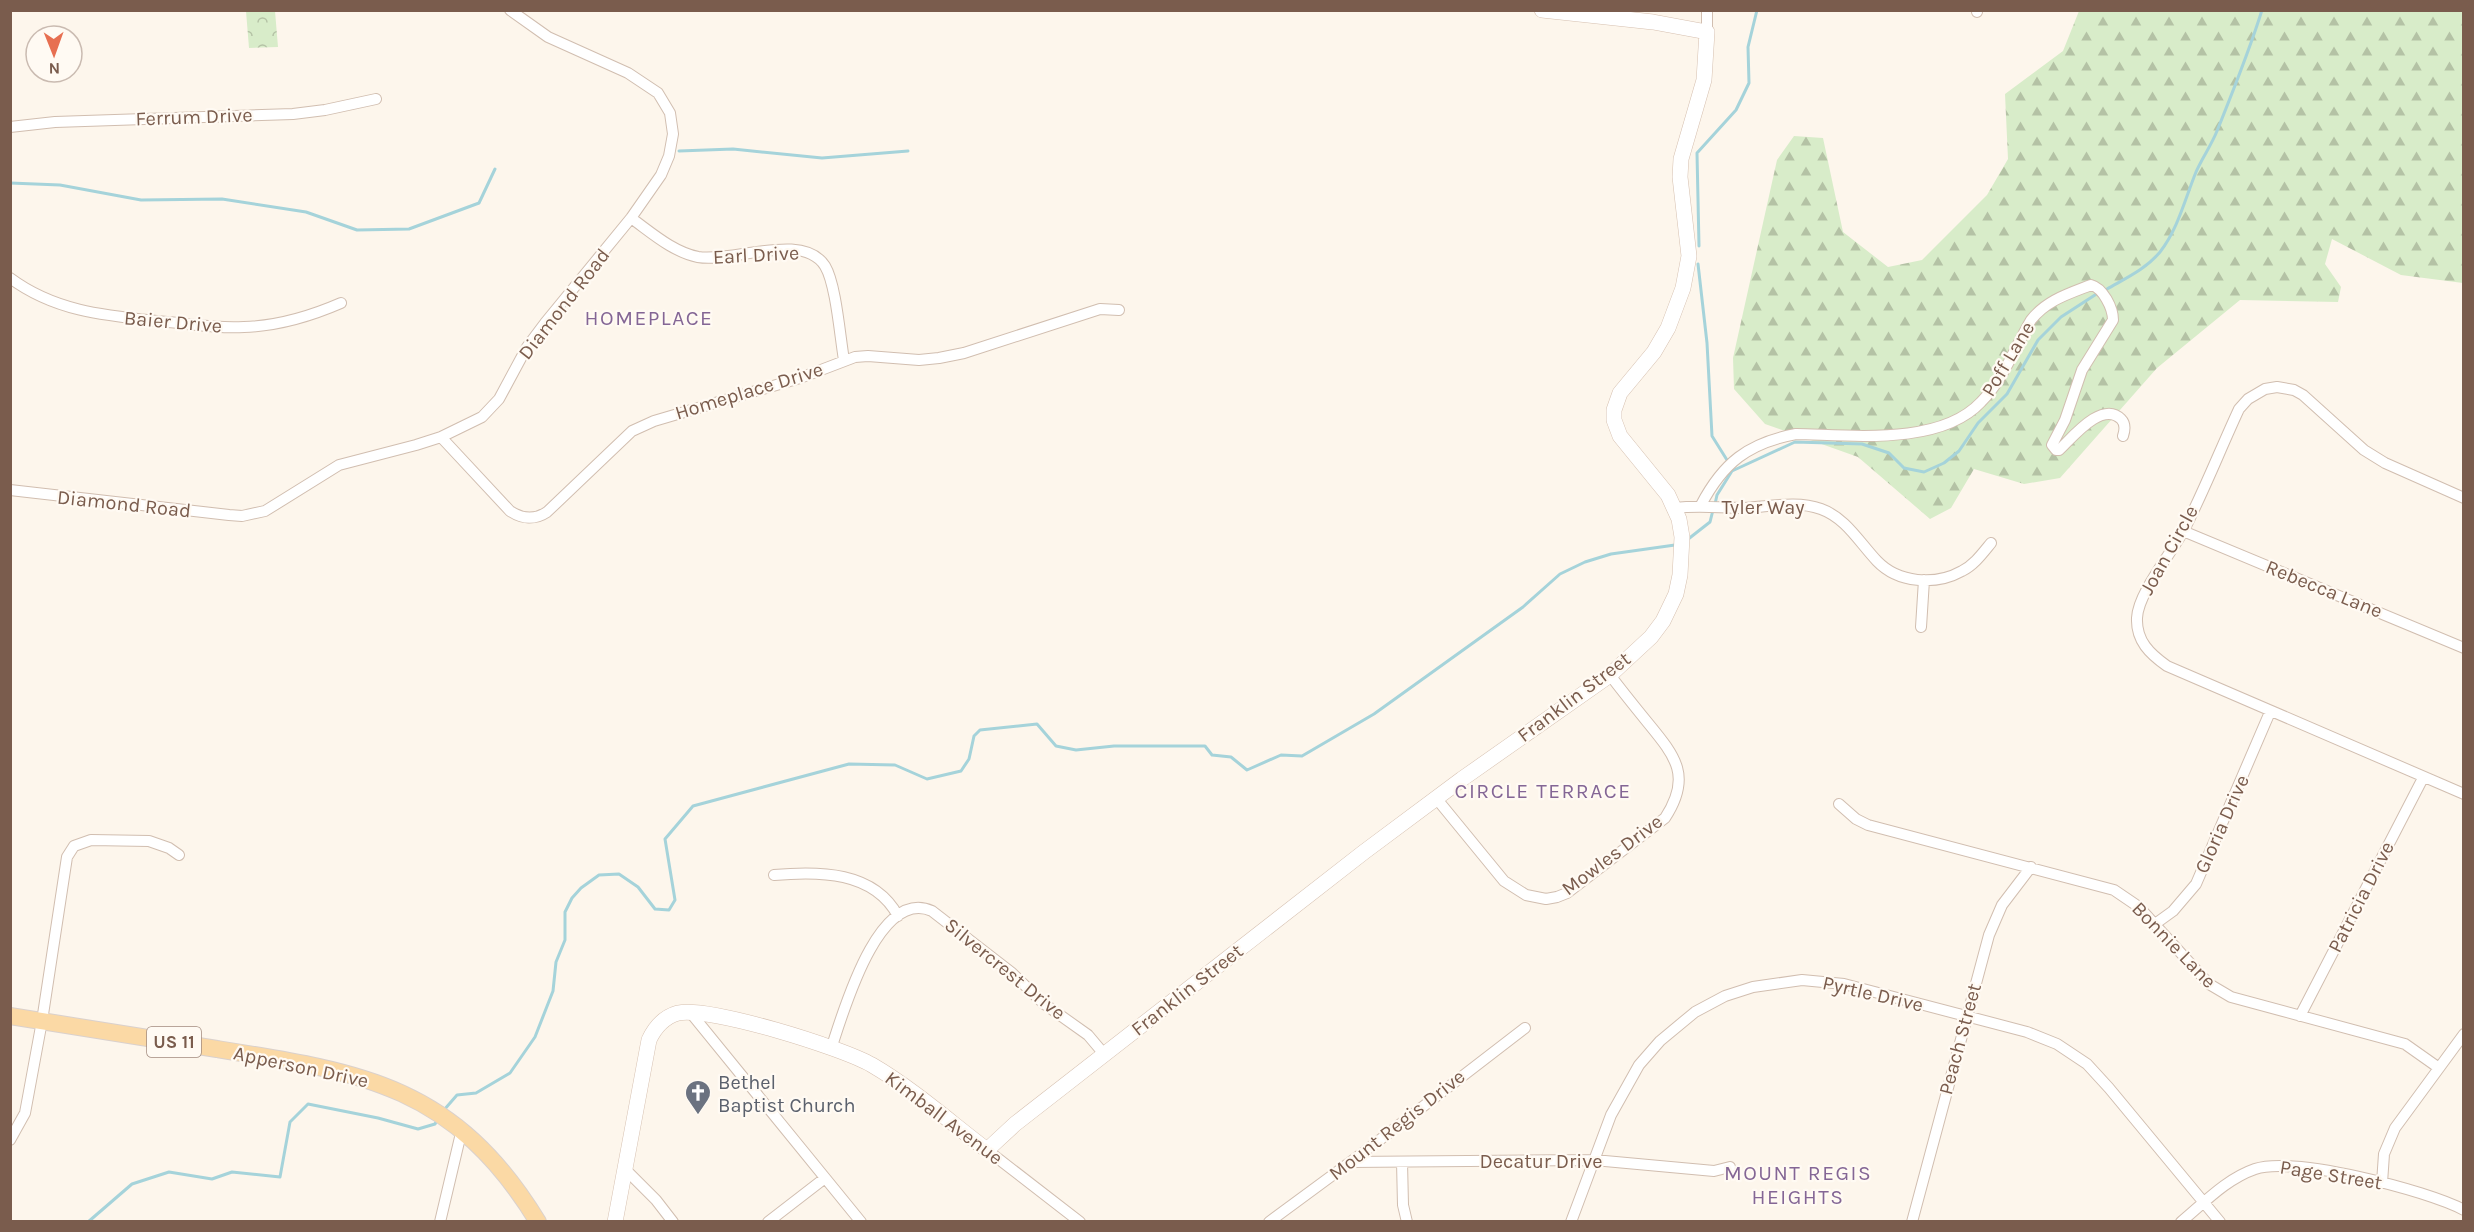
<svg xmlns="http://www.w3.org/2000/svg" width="2474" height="1232" viewBox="0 0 2474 1232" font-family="Karla,sans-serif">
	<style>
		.forest { fill: url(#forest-firs) }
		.park { fill: url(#park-crowns) }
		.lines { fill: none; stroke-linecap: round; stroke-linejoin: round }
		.stream { stroke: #a5d3da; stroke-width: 3 }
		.street-casing { stroke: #d1beb0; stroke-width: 12 }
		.secondary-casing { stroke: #d6c0b0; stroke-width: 16 }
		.primary-casing { stroke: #dad1cd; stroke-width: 18 }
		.street { stroke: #fff; stroke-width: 10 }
		.secondary { stroke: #fff; stroke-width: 15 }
		.primary { stroke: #fbd9a5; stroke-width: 16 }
		.labels { text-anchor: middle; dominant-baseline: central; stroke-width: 4.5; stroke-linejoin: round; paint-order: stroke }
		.shield { fill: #fffaf3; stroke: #a28b7f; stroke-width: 1.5 }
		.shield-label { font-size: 18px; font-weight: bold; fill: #7a5c4d }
		.street-label { font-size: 20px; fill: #7a5c4d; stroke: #fffaf3 }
		.worship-label { font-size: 20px; fill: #5b616d; stroke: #fffaf3; text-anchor: start }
		.neighbourhood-label { font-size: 21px; letter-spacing: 1.5px; fill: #846695; stroke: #fffaf3 }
	</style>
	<defs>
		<pattern id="forest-firs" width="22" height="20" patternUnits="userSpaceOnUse" patternTransform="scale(1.5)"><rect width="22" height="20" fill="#d8ecc9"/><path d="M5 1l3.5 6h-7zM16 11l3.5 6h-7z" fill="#b4c2a5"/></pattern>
		<pattern id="park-crowns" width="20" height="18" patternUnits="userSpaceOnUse" patternTransform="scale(1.5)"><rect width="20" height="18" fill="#d8ecc9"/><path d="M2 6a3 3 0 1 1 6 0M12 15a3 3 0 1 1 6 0" fill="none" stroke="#b4c2a5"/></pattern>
	</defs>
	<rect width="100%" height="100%" fill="#fdf6ec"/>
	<path class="forest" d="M2079 11H2463V283L2401 275 2332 239 2325 264 2341 287 2338 302 2240 300 2157 368 2060 478 2024 484 1974 469 1951 508 1930 519 1858 457 1765 424 1734 389 1733 358 1777 160 1794 136 1823 138 1843 232 1888 267 1922 260 1987 195 2008 159 2005 94 2063 51Z"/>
	<path class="park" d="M246 11H275L278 47 249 48Z"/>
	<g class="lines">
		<path class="stream" d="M679 151 733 149 822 158 908 151
			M10 183 60 185 141 200 222 199 306 212 357 230 409 229 479 203 495 169
			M1699 246 1697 153 1736 110 1749 83 1748 47 1757 10
			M1698 264 1707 343 1712 436 1727 460
			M2107 289C2126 278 2146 269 2160 252 2178 229 2185 199 2196 172 2202 158 2211 146 2217 131 2233 91 2249 52 2262 10
			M1715 504 1717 495 1732 471 1795 442 1862 444 1889 453 1904 468 1924 472 1944 463 1959 451 1978 423 2007 394 2038 340 2061 317 2098 293
			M1687 540 1710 522 1713 510
			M444 1110 457 1095 476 1093 510 1073 535 1037 553 991 556 962 565 940V912L572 898 581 888 599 875 619 874 638 887 655 909 669 910 675 900 665 839 693 806 849 764 895 765 927 779 961 771 969 759 974 736 980 730 1037 724 1056 746 1076 750 1114 746H1205L1212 755 1231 757 1247 770 1281 755 1302 756 1374 714 1523 607 1560 574 1585 562 1611 554 1675 545
			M88 1222 132 1184 169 1172 212 1179 232 1172 280 1177 290 1122 308 1104 378 1118 418 1129 435 1124 437 1120"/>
		<defs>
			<path id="street" d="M1707 10V32
				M1977 12V10
				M10 127 55 122 293 114 325 110 376 99
				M631 218C652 233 673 252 698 257 733 263 803 231 825 266 836 284 840 337 844 360
				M10 278C57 313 110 316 167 322 192 324 218 329 244 327 277 326 311 316 341 303
				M441 437 510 511C522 519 535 520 547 512L632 431 654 421 800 378 855 357 868 356 919 360 939 358 964 353 1100 309 1119 310
				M10 490 229 515 242 516 265 511 339 465 416 445 441 437 482 417 499 399 527 347 545 323 631 218 661 175 669 156 673 134 670 113 658 93 628 73 548 37 510 10
				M2464 498 2385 463 2364 450 2303 395 2294 390 2277 387 2265 389 2248 399 2239 409C2220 450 2204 491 2184 530 2171 554 2138 593 2137 618 2136 641 2150 654 2167 666L2464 794
				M1701 505C1723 463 1748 443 1796 434 1851 435 1940 446 1981 402 2004 379 2015 347 2031 320 2047 300 2068 294 2091 285 2103 288 2113 308 2113 320L2082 370 2065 420 2052 445 2056 450H2059C2072 438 2102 400 2121 419 2126 424 2125 430 2123 436
				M1675 508C1701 505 1719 508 1744 508 1769 507 1796 500 1821 509 1846 518 1859 542 1877 561 1898 583 1935 586 1962 571 1974 565 1982 554 1991 543
				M2183 531 2464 648
				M1921 627 1924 580
				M1436 798 1504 881 1526 895 1546 899 1557 897 1567 893 1665 818C1692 777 1676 757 1648 723 1635 707 1622 691 1610 675
				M1839 804 1856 819 1868 825 2114 890 2139 907 2209 984 2231 997 2405 1044 2439 1068
				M774 875C819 871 874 871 898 916
				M2155 924 2173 911 2196 884 2270 712
				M690 1012 861 1222
				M2300 1016 2423 778
				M831 1049C843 1013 878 887 932 911L1012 973 1043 1003 1088 1035 1104 1054
				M10 1140 25 1113 42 1021 67 857 74 846 91 840 149 841 169 848 179 855
				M987 1150 1080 1222
				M1351 1162 1594 1160 1714 1171 1730 1167
				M1402 1162 1403 1205 1407 1222
				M624 1168 656 1200 673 1222
				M2382 1183 2384 1154 2395 1128 2464 1034
				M440 1222 462 1129
				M768 1222 825 1178
				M1269 1222 1364 1152 1525 1028
				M1571 1222 1611 1115 1639 1065 1660 1041 1695 1012 1725 996 1753 987 1802 980 1844 984 2027 1032 2057 1044 2087 1064 2109 1088 2220 1222
				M1912 1222 1989 935 2002 905 2031 867
				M2181 1222C2204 1203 2226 1179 2255 1169 2294 1156 2426 1190 2464 1210"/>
			<path id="secondary" d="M615 1222 649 1040C655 1027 664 1017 678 1013 709 1006 843 1048 872 1065 913 1089 950 1122 987 1150L1015 1124 1364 852 1462 779 1610 675 1651 637 1663 621 1676 594 1680 575 1682 537 1679 519 1668 495 1620 436 1614 420V410L1620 393 1654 352 1668 328 1683 288 1689 256 1680 177 1681 159 1704 80 1707 32 1653 22 1542 10"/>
			<path id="primary" d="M10 1016C79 1027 148 1038 217 1049 363 1072 455 1086 538 1222"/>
		</defs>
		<use href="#street" class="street-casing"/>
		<use href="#secondary" class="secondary-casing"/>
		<use href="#primary" class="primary-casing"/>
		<use href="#street" class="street"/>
		<use href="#secondary" class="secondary"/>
		<use href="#primary" class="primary"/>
	</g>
	<defs>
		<symbol id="church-pin" viewBox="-11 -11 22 30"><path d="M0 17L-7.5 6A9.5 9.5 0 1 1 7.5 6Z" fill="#6b7280" stroke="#fffaf3"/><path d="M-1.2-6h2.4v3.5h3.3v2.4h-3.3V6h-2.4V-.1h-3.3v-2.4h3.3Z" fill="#fff"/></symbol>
	</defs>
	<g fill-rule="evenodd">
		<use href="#church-pin" x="683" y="1078" width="30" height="40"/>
	</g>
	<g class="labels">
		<rect class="shield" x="147" y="1027" width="54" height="30" rx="4.5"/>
		<g class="shield-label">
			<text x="174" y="1042">US 11</text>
		</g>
		<g class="street-label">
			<text transform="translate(194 117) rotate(-2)">Ferrum Drive</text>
			<text transform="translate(756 255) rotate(-3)">Earl Drive</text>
			<text transform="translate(564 304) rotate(-52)">Diamond Road</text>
			<text transform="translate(173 322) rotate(5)">Baier Drive</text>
			<text transform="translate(2008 359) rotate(-59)">Poff Lane</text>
			<text transform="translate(749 391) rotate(-17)">Homeplace Drive</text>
			<text transform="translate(124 504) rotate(6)">Diamond Road</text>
			<text x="1763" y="507">Tyler Way</text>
			<text transform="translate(2169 550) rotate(-61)">Joan Circle</text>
			<text transform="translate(2324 589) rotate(22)">Rebecca Lane</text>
			<text transform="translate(1574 697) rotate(-37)">Franklin Street</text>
			<text transform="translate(2222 824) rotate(-66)">Gloria Drive</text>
			<text transform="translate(1612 855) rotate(-37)">Mowles Drive</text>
			<text transform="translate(2361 897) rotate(-63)">Patricia Drive</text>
			<text transform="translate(2174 945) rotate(46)">Bonnie Lane</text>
			<text transform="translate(1005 969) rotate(39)">Silvercrest Drive</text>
			<text transform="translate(1187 990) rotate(-38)">Franklin Street</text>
			<text transform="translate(1873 994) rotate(13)">Pyrtle Drive</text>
			<text transform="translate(1960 1039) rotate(-75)">Peach Street</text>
			<text transform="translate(301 1067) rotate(12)">Apperson Drive</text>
			<text transform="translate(944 1118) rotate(37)">Kimball Avenue</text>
			<text transform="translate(1397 1125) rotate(-38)">Mount Regis Drive</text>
			<text x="1541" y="1161">Decatur Drive</text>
			<text transform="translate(2331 1175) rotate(9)">Page Street</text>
		</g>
		<g class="worship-label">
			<text x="718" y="1082">Bethel<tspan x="718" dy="23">Baptist Church</tspan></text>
		</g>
		<g class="neighbourhood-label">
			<text x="649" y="318">HOMEPLACE</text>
			<text x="1543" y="791">CIRCLE TERRACE</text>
			<text x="1798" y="1173">MOUNT REGIS<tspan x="1798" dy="24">HEIGHTS</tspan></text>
		</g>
	</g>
	<rect width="2474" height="1232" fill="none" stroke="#7a5c4d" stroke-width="24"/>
	<g transform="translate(54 54) rotate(179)"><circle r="28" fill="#fffaf3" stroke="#cabbb1" stroke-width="1.5"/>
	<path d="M0-4.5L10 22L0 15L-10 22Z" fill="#e76f51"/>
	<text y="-9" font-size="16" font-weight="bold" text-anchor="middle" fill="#7a5c4d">N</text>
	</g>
</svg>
